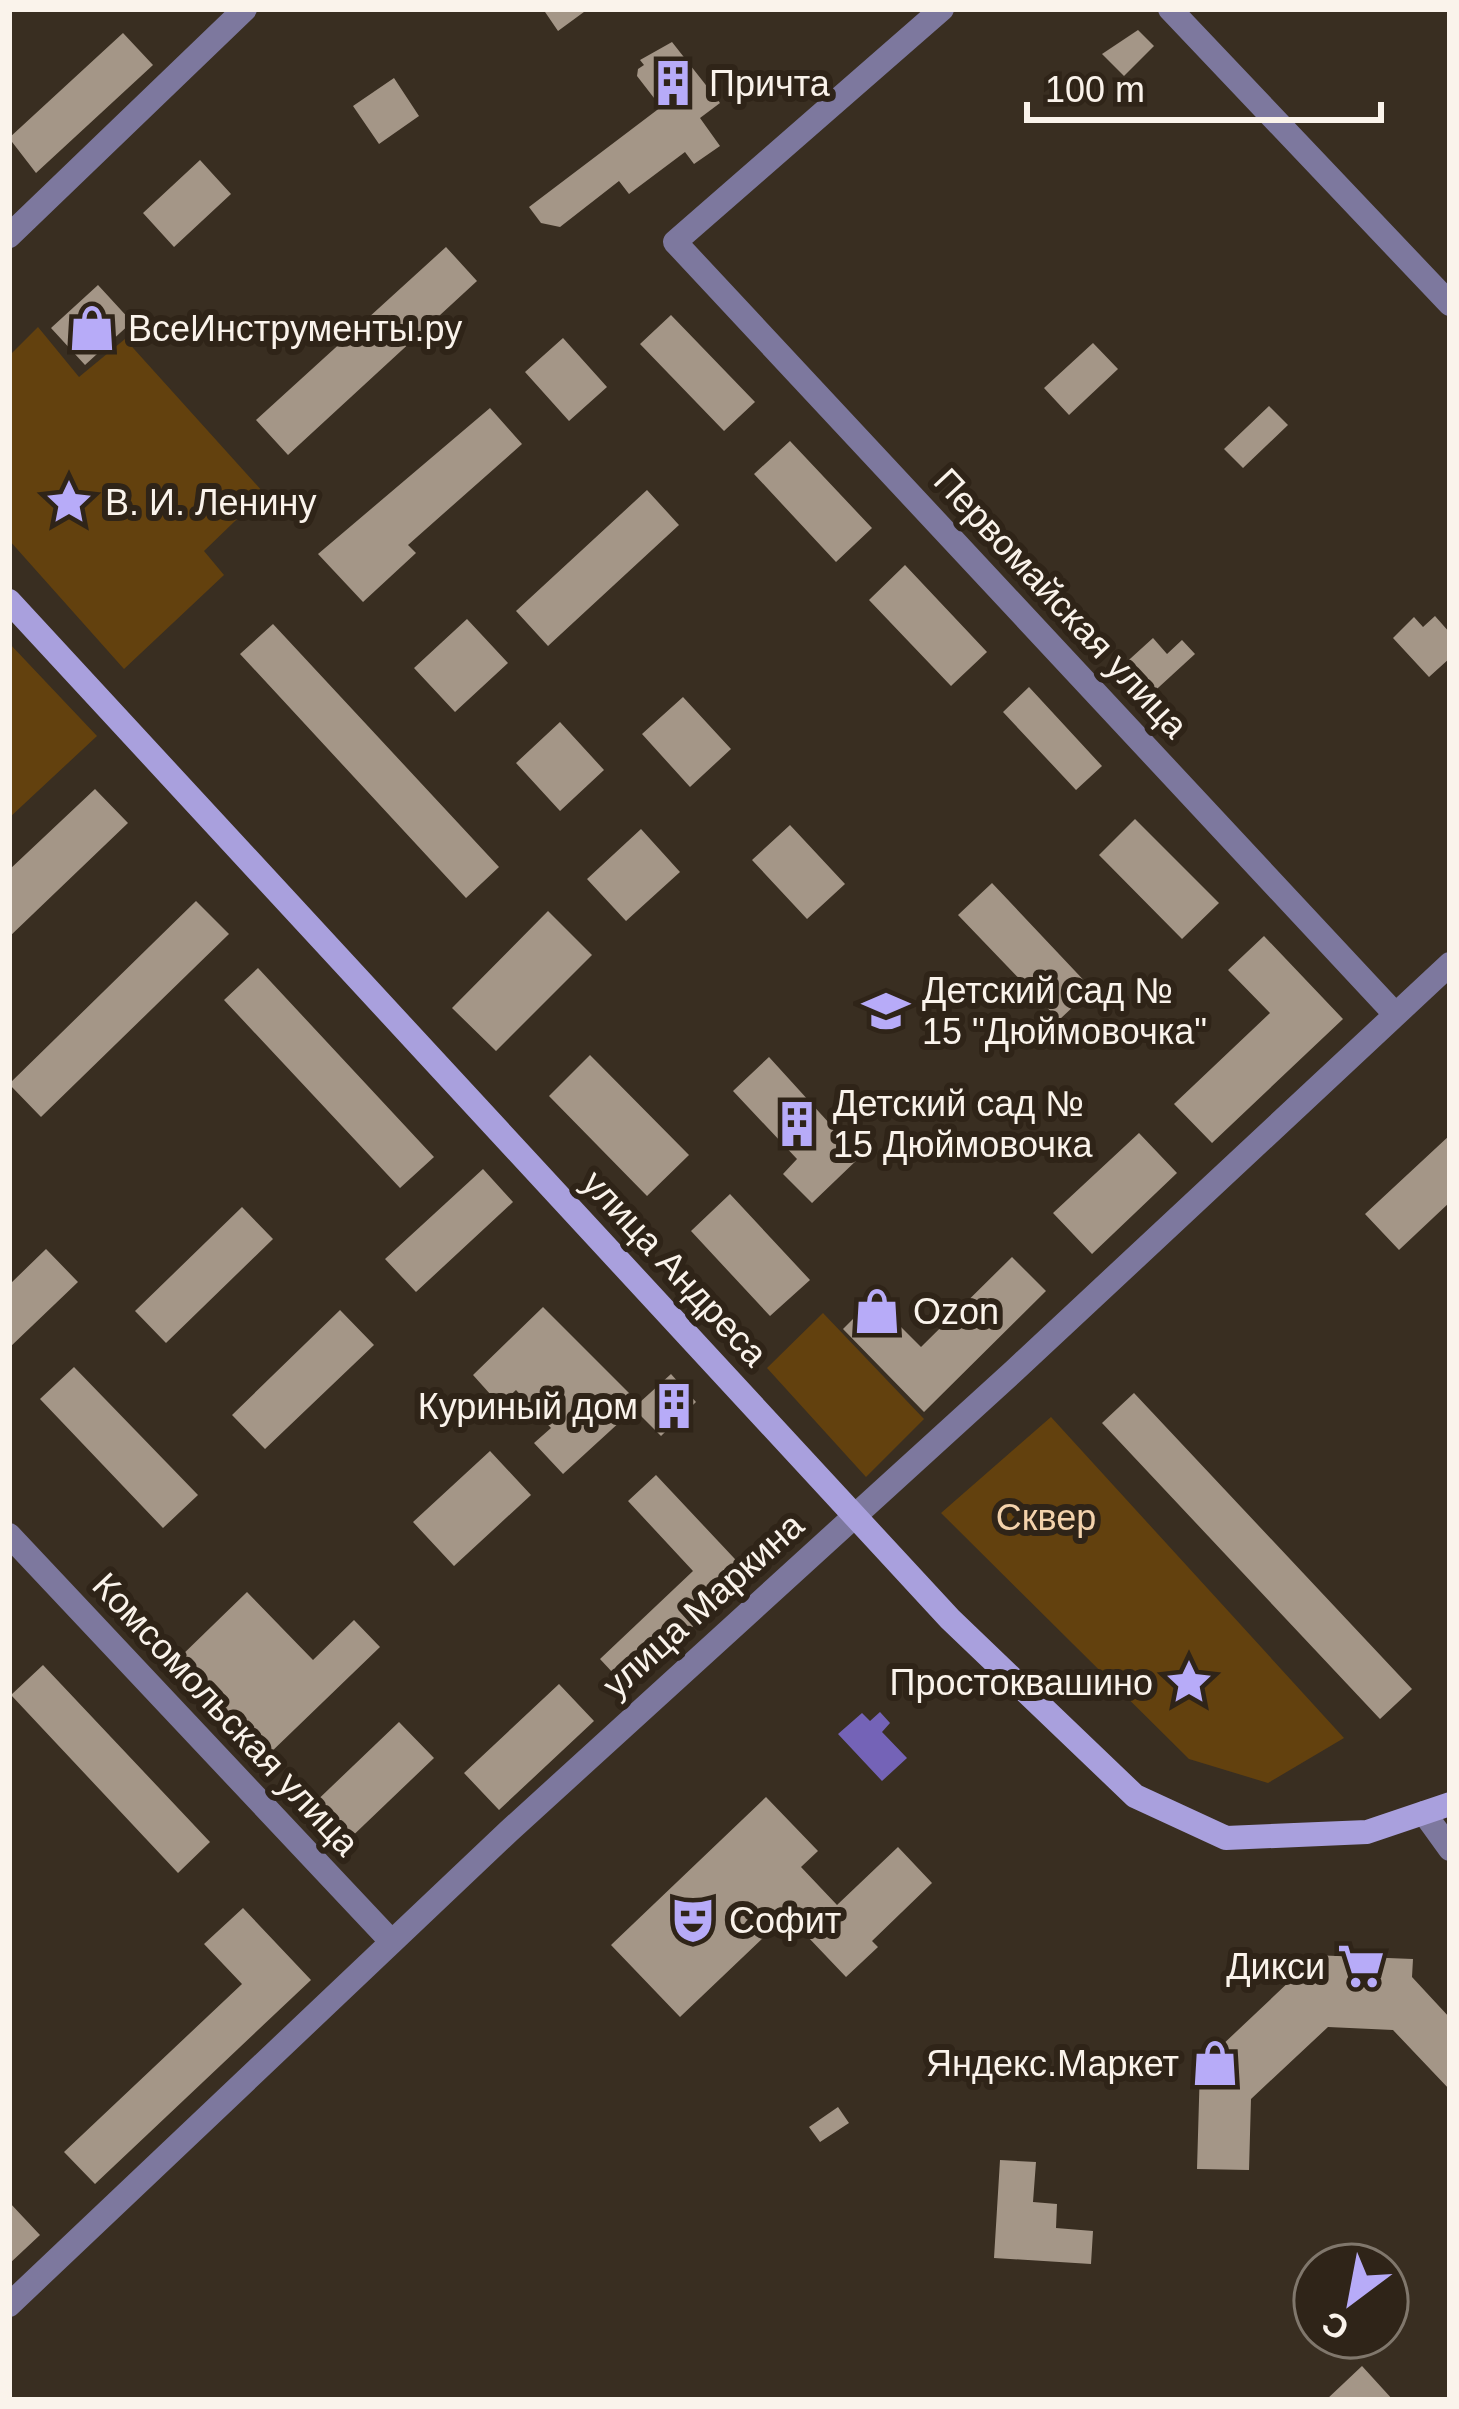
<svg xmlns="http://www.w3.org/2000/svg" width="1459" height="2409" viewBox="0 0 1459 2409" font-family="Helvetica,sans-serif">
	<style>
		.green { fill: #63410e }
		.water { fill: #7463b7 }
		.building { fill: #a49687 }
		.lines { fill: none; stroke-linecap: round; stroke-linejoin: round }
		.street { stroke: #7d789e; stroke-width: 24 }
		.secondary { stroke: #a9a0dd; stroke-width: 24 }
		.labels { text-anchor: middle; dominant-baseline: central; stroke-width: 12; stroke-linejoin: round; paint-order: stroke }
		.poi-label { font-size: 36px; fill: #faf3eb; stroke: #2f2418; text-anchor: start }
		.street-label { font-size: 36px; fill: #faf3eb; stroke: #2f2418 }
		.park-label { font-size: 36px; fill: #f3d2ac; stroke: #2f2418 }
	</style>
	<rect width="100%" height="100%" fill="#392e21"/>
	<path class="green" d="M38 327 79 377 125 339 264 493 204 551 224 575 124 669 9 540V356Z
		M9 643 97 736 9 818Z
		M823 1313 924 1419 866 1477 767 1368Z
		M1051 1417 1344 1738 1268 1783 1189 1759 941 1513Z"/>
	<path class="water" d="M880 1712 890 1723 882 1732 907 1758 882 1781 838 1734 862 1713 870 1721Z"/>
	<path class="building" d="M543 9H588L558 31Z
		M1138 30 1154 46 1124 76 1102 54Z
		M123 33 153 65 36 173 9 138Z
		M672 42 720 103 700 118 720 146 694 164 685 152 629 194 619 181 560 227 541 223 529 207 661 107 637 76 638 69 644 65 640 60Z
		M394 78 419 116 379 144 353 106Z
		M200 160 231 194 174 247 143 213Z
		M446 247 477 281 288 455 256 420Z
		M98 285 132 322 85 365 51 328Z
		M671 315 755 402 724 431 640 344Z
		M563 338 607 387 569 421 525 372Z
		M1093 343 1118 369 1069 415 1044 388Z
		M1269 406 1288 425 1243 468 1224 449Z
		M490 408 522 444 408 545 416 553 363 602 318 554Z
		M790 441 872 528 836 562 754 474Z
		M647 490 679 525 548 646 516 611Z
		M905 565 987 652 951 686 869 600Z
		M1435 616 1450 633V658L1429 677 1393 638 1414 617 1423 627Z
		M467 619 508 663 455 712 414 668Z
		M273 624 499 867 466 898 240 654Z
		M1153 638 1167 654 1182 640 1195 654 1147 698 1120 668Z
		M1029 687 1102 766 1076 790 1003 712Z
		M683 697 731 749 690 787 642 734Z
		M560 722 604 770 560 811 516 763Z
		M95 789 128 823 9 937V870Z
		M1135 819 1219 903 1182 939 1099 855Z
		M790 825 845 884 807 919 752 860Z
		M641 829 680 872 626 921 587 879Z
		M992 883 1092 989 1059 1020 958 915Z
		M196 901 229 934 41 1117 9 1084Z
		M548 911 592 955 496 1051 452 1008Z
		M1264 936 1343 1019 1212 1143 1174 1104 1270 1013 1228 970Z
		M258 968 434 1157 400 1188 224 1000Z
		M590 1055 689 1155 647 1196 549 1096Z
		M769 1057 860 1157 812 1203 783 1174 797 1159 733 1091Z
		M1139 1133 1177 1173 1092 1254 1053 1213Z
		M1450 1135V1202L1399 1250 1365 1214Z
		M483 1169 513 1202 416 1292 385 1259Z
		M730 1194 810 1280 770 1316 691 1231Z
		M242 1207 273 1239 166 1343 135 1311Z
		M46 1249 78 1282 9 1348V1285Z
		M1012 1257 1046 1291 924 1412 843 1329 873 1299 921 1347Z
		M543 1307 639 1403 671 1374 696 1402 661 1436 634 1409 563 1474 534 1443 551 1428 516 1390 500 1405 473 1375Z
		M340 1310 374 1345 265 1449 232 1415Z
		M74 1367 198 1495 163 1528 40 1399Z
		M1134 1393 1412 1689 1380 1719 1102 1423Z
		M490 1451 531 1495 454 1566 413 1522Z
		M656 1475 749 1574 627 1688 600 1659 693 1571 628 1501Z
		M247 1592 313 1660 354 1620 380 1647 267 1756 176 1661Z
		M43 1665 210 1842 178 1873 11 1695Z
		M559 1684 594 1721 499 1810 464 1773Z
		M399 1722 434 1758 342 1846 307 1810Z
		M766 1797 818 1851 801 1867 837 1905 898 1847 932 1883 872 1941 878 1947 846 1977 787 1915 680 2017 611 1945Z
		M243 1908 311 1980 95 2184 64 2152 242 1984 204 1944Z
		M1312 1955 1413 1959 1412 1977 1450 2018V2090L1393 2030 1328 2027 1251 2099 1249 2170 1197 2169 1200 2066 1311 1961Z
		M838 2107 849 2123 820 2142 809 2127Z
		M1000 2160 1036 2162 1033 2202 1057 2204 1056 2228 1093 2231 1091 2264 994 2258Z
		M9 2202 40 2235 9 2264Z
		M1362 2366 1393 2400H1326Z"/>
	<g class="lines">
		<path class="street" d="M942 9 675 242 1395 1014
			M1170 9 1450 304
			M9 236 245 9
			M9 1535 391 1941
			M1424 1813 1450 1849
			M9 2305 509 1831 1015 1370 1450 964"/>
		<path class="secondary" d="M9 601 950 1619 1135 1796 1226 1838 1367 1832 1450 1804"/>
	</g>
	<defs>
		<symbol id="building-bare" viewBox="-9 -9 18 18"><path d="M-4-6H4V6H1V3H-1V6H-4ZM-2.5-4.3h1.7v1.8h-1.7ZM.8-4.3h1.7v1.8H.8ZM-2.5-1h1.7V.8h-1.7ZM.8-1h1.7V.8H.8Z" fill="#b7abf8" stroke="#2f2418" stroke-width="2.5" paint-order="stroke"/></symbol>
		<symbol id="shop-bare" viewBox="-9 -9 18 18"><path d="M-5-2.5h2.3a2.7 3.5 0 0 1 5.4 0H5L5.5 6h-11ZM-1.5-2.5h3a1.5 2.3 0 0 0-3 0Z" fill="#b7abf8" stroke="#2f2418" stroke-width="2.5" paint-order="stroke"/></symbol>
		<symbol id="sight-bare" viewBox="-9 -9 18 18"><path d="M0-6L1.8-2.2L6-1.7L2.9 1.2L3.7 5.4L0 3.3L-3.7 5.4L-2.9 1.2L-6-1.7L-1.8-2.2Z" fill="#b7abf8" stroke="#2f2418" stroke-width="2.5" paint-order="stroke"/></symbol>
		<symbol id="school-bare" viewBox="-9 -9 18 18"><path d="M0-5L7-2L0 1L-7-2ZM-4 1L0 2.5L4 1V4Q0 6-4 4Z" fill="#b7abf8" stroke="#2f2418" stroke-width="2.5" paint-order="stroke"/></symbol>
		<symbol id="theatre-bare" viewBox="-9 -9 18 18"><path d="M-5-5.5Q0-4 5-5.5V0Q5 5 0 6Q-5 5-5 0ZM-3.3-2.5H-1v1.5H-3.3ZM1-2.5H3.3v1.5H1ZM-2.8 1Q0 5.5 2.8 1Z" fill="#b7abf8" stroke="#2f2418" stroke-width="2.5" paint-order="stroke"/></symbol>
		<symbol id="supermarket-bare" viewBox="-9 -9 18 18"><path d="M-6-5.5h2.5l.6 2H6L4.5 2H-2.5L-4.4-4H-6ZM-1.5 3.2a1.3 1.3 0 1 0 .1 0ZM3 3.2a1.3 1.3 0 1 0 .1 0Z" fill="#b7abf8" stroke="#2f2418" stroke-width="2.5" paint-order="stroke"/></symbol>
	</defs>
	<g fill-rule="evenodd">
		<use href="#building-bare" x="640" y="50" width="66" height="66"/>
		<use href="#shop-bare" x="59" y="295" width="66" height="66"/>
		<use href="#sight-bare" x="36" y="469" width="66" height="66"/>
		<use href="#school-bare" x="853" y="978" width="66" height="66"/>
		<use href="#building-bare" x="764" y="1091" width="66" height="66"/>
		<use href="#shop-bare" x="844" y="1278" width="66" height="66"/>
		<use href="#building-bare" x="641" y="1373" width="66" height="66"/>
		<use href="#sight-bare" x="1156" y="1649" width="66" height="66"/>
		<use href="#theatre-bare" x="660" y="1887" width="66" height="66"/>
		<use href="#supermarket-bare" x="1328" y="1933" width="66" height="66"/>
		<use href="#shop-bare" x="1182" y="2030" width="66" height="66"/>
	</g>
	<g class="labels">
		<g class="poi-label">
			<text x="709" y="83">Причта</text>
			<text x="128" y="328">ВсеИнструменты.ру</text>
			<text x="105" y="502">В. И. Ленину</text>
			<text x="922" y="990">Детский сад №<tspan x="922" dy="41">15 "Дюймовочка"</tspan></text>
			<text x="833" y="1103">Детский сад №<tspan x="833" dy="41">15 Дюймовочка</tspan></text>
			<text x="913" y="1311">Ozon</text>
			<text x="638" y="1406" text-anchor="end">Куриный дом</text>
			<text x="1153" y="1682" text-anchor="end">Простоквашино</text>
			<text x="729" y="1920">Софит</text>
			<text x="1325" y="1966" text-anchor="end">Дикси</text>
			<text x="1179" y="2063" text-anchor="end">Яндекс.Маркет</text>
		</g>
		<g class="street-label">
			<text transform="translate(1061 603) rotate(47)">Первомайская улица</text>
			<text transform="translate(675 1268) rotate(47)">улица Андреса</text>
			<text transform="translate(703 1605) rotate(-42)">улица Маркина</text>
			<text transform="translate(226 1714) rotate(47)">Комсомольская улица</text>
		</g>
		<g class="park-label">
			<text x="1046" y="1517">Сквер</text>
		</g>
	</g>
	<rect width="1459" height="2409" fill="none" stroke="#faf3eb" stroke-width="24"/>
	<g transform="translate(1351 2301) rotate(212)"><circle r="57" fill="#2f2418" stroke="#80776c" stroke-width="3"/>
	<path d="M0-9L21 45L0 30L-21 45Z" fill="#b7abf8"/>
	<text y="-18" font-size="33" font-weight="bold" text-anchor="middle" fill="#faf3eb">С</text>
	</g>
	<path d="M1027 102v18h354v-18" fill="none" stroke="#faf3eb" stroke-width="6"/>
	<text x="1045" y="102" font-size="36" fill="#faf3eb" stroke="#2f2418" stroke-width="9" paint-order="stroke">100 m</text>
</svg>
